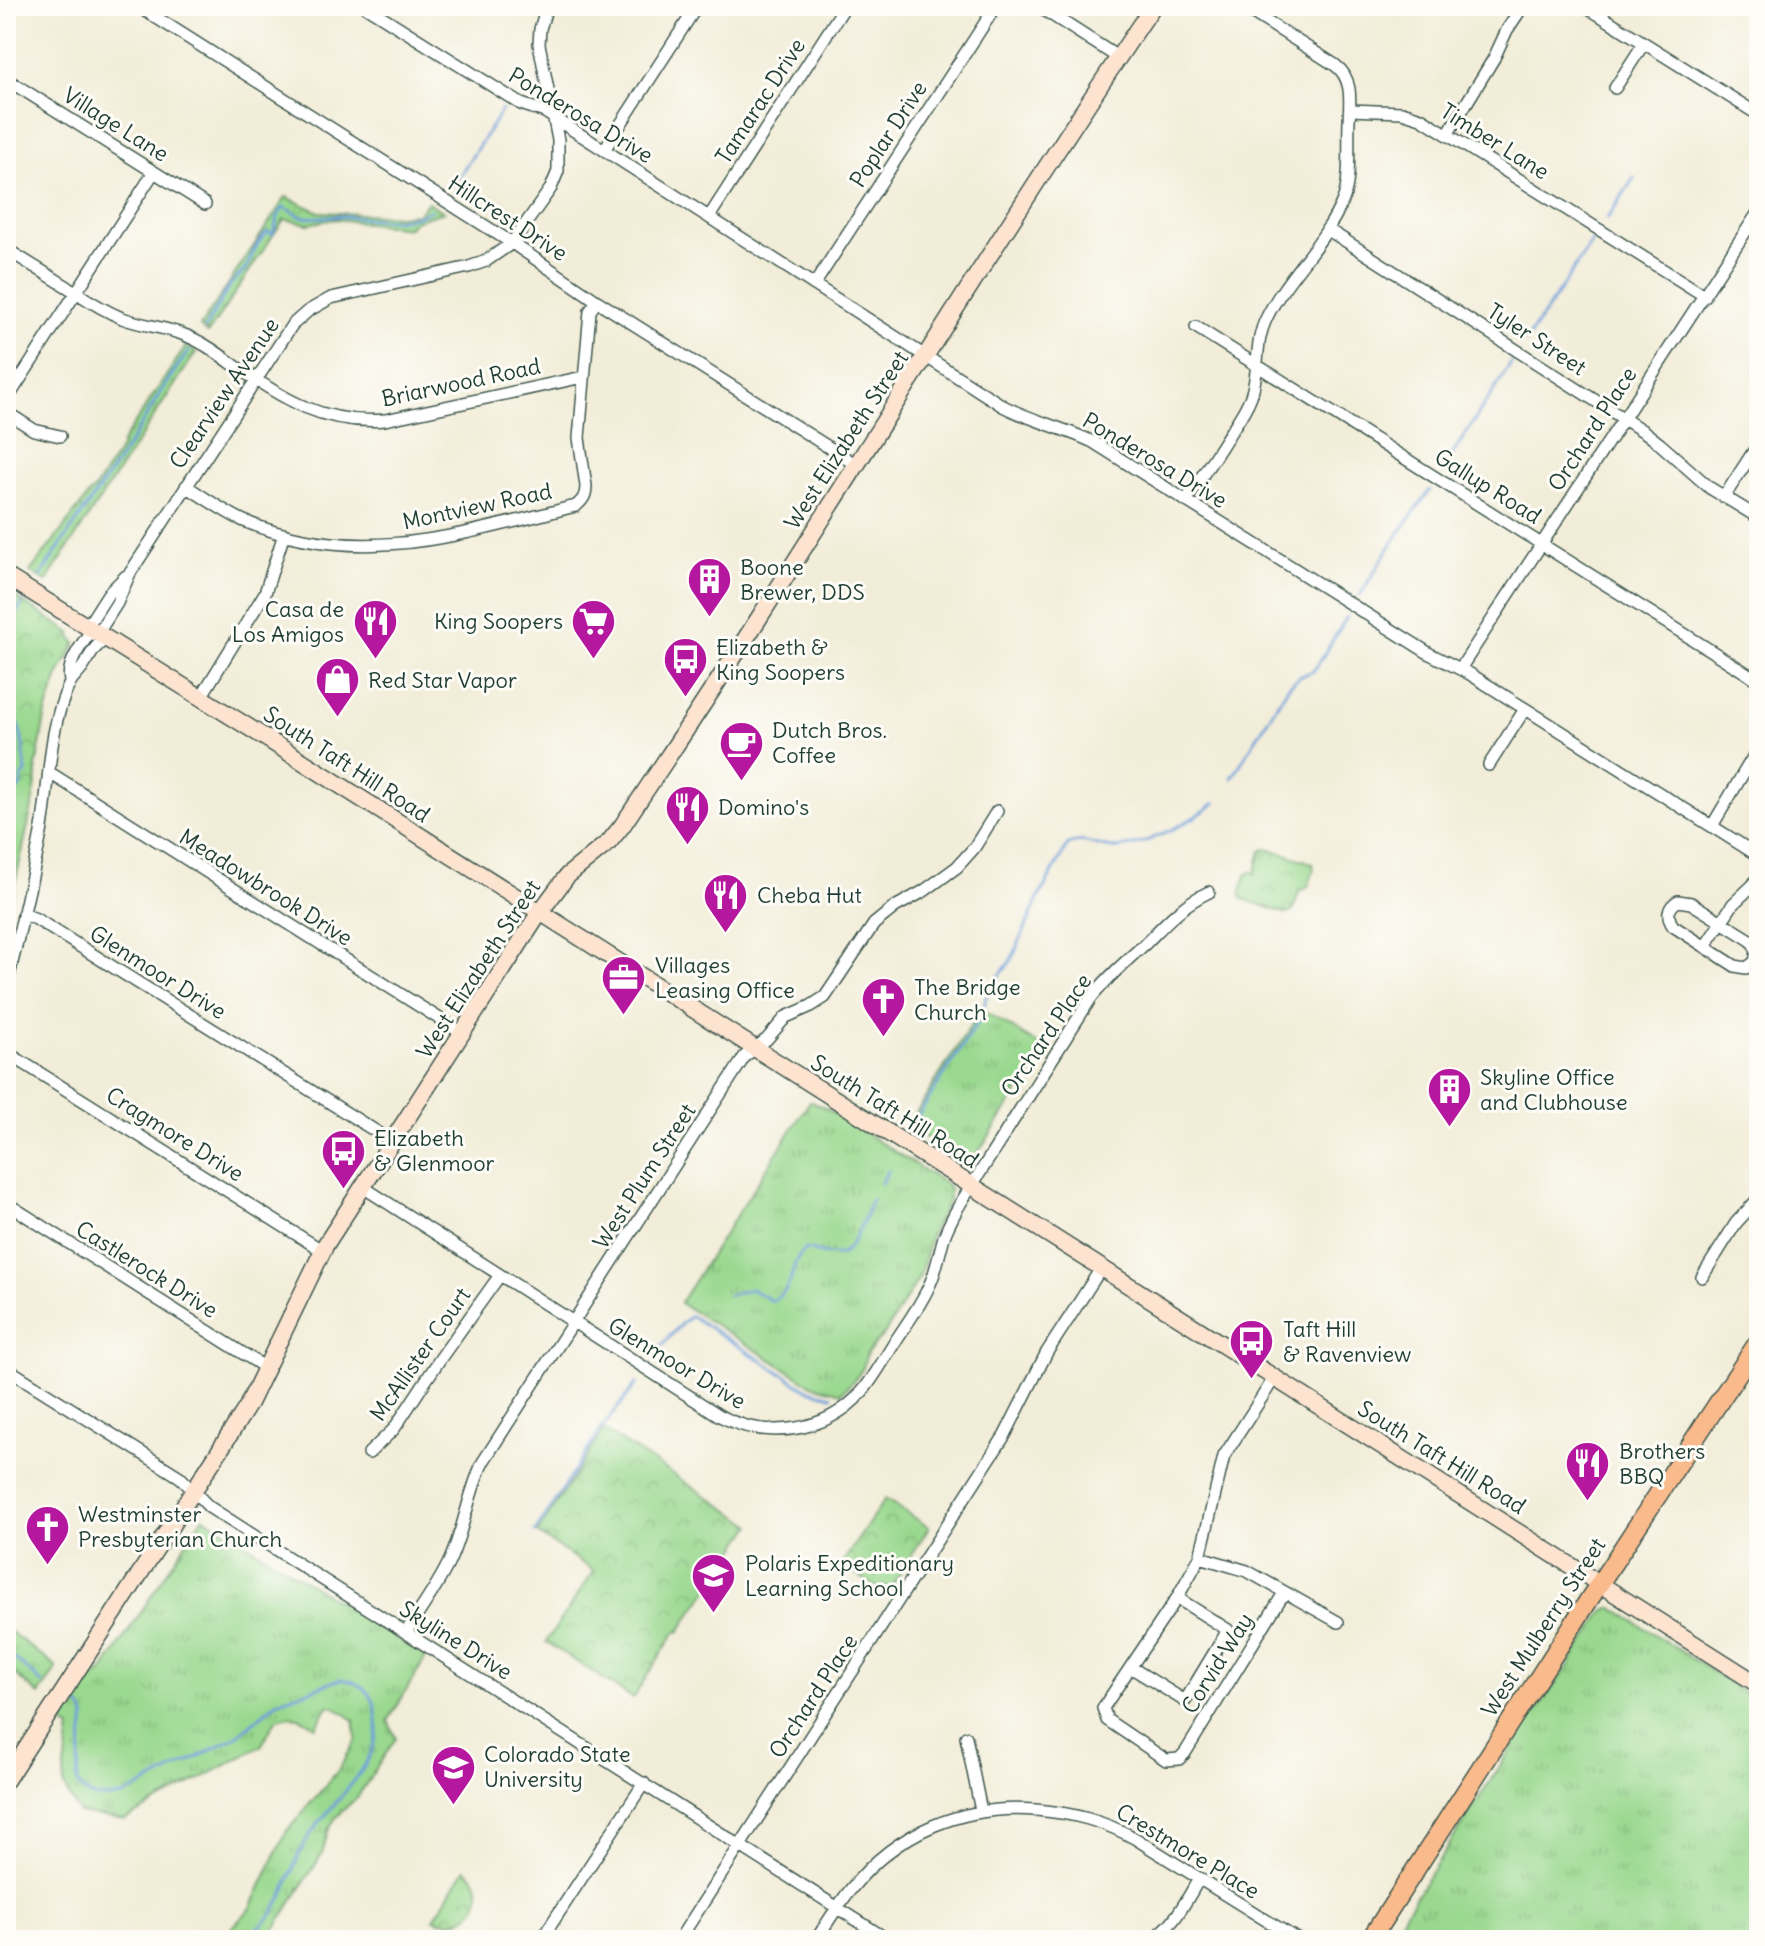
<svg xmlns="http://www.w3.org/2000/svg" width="1765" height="1946" viewBox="0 0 1765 1946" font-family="Delius,sans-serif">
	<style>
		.grass { fill: url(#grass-tufts); stroke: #5c8a61; stroke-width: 2 }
		.park { fill: url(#park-crowns); stroke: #5c8a61; stroke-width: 2 }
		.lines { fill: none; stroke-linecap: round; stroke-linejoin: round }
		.stream { stroke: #6f9fd9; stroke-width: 3 }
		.street-casing { stroke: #3f574d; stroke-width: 14 }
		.secondary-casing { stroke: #3f574d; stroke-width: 19 }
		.primary-casing { stroke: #3f574d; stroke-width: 21 }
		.street { stroke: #fff; stroke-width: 11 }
		.secondary { stroke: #fde4d1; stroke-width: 16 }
		.primary { stroke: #fabb8c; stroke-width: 18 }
		.labels { text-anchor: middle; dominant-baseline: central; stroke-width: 6; stroke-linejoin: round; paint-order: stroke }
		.street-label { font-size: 22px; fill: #1f3d34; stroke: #fdfcf7 }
		.poi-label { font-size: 22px; fill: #1f3d34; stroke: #fdfcf7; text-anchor: start }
	</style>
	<defs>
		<pattern id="grass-tufts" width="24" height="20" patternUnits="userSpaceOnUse" patternTransform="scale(2)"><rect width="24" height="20" fill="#99d88e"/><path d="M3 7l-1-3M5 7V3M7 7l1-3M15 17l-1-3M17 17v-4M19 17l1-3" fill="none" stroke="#83ba7b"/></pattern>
		<pattern id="park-crowns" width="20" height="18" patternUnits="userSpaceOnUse" patternTransform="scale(2)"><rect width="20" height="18" fill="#99d88e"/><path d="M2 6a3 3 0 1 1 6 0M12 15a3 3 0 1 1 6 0" fill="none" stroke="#83ba7b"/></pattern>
	</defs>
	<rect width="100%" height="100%" fill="#fdfcf7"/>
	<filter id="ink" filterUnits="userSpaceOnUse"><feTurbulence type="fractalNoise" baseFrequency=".0125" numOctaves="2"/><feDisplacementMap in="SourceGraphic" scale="16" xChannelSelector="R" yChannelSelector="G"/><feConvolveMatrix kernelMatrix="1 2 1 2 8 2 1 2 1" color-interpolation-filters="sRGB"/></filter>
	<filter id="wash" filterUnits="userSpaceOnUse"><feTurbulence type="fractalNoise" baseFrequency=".006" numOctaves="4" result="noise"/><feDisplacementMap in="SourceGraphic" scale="32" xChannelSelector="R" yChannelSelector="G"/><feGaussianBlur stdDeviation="1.8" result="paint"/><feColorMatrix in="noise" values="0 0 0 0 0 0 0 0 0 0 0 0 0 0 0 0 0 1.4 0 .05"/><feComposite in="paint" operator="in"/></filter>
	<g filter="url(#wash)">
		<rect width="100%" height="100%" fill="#f2edd8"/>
		<path class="grass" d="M286 197 319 212 399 216 418 214 428 202 444 212 414 221 408 228 335 219 308 224 284 219 208 333 200 327Z
			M186 346 196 352 46 582 30 572 90 493 94 490 121 448 123 441Z
			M981 1009 1046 1049 974 1159 970 1163 966 1164 908 1126Z
			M810 1101 827 1109 946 1184 949 1188V1199L931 1234 920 1276 885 1333 867 1353 863 1368 856 1378 841 1393 812 1385 680 1303Z
			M204 1517 426 1657 388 1721 396 1738 358 1796 336 1817 328 1831 322 1854 268 1940H220L251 1908 286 1832 337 1772 357 1739 354 1720 333 1706H328L316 1727C301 1716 293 1713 276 1720L261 1746 125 1820 79 1813 63 1785 70 1728 62 1724 89 1683 102 1672 200 1521Z
			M1609 1608H1614L1759 1702V1940H1390L1408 1908 1529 1721 1565 1671 1604 1611Z
			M6 1628 57 1668 39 1695 6 1666Z"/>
		<path class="park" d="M6 591 71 633V637L76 643 58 676 45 717 36 767 37 777 31 812 6 924Z
			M1267 848 1312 863 1314 869 1308 887 1303 890 1300 889 1293 911 1287 914 1243 899 1240 894 1246 875 1251 872 1255 873 1261 851Z
			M604 1430 752 1525 679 1632 676 1631 633 1698 546 1642 594 1571 537 1533Z
			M885 1499 929 1527 891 1588 881 1586 879 1589 841 1565Z
			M465 1869C497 1891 470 1933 434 1919Z"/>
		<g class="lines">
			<path class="stream" d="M453 186 502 110
				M1607 219 1634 178
				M205 328 230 285 245 270 258 243 267 232 272 234C278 225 275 216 284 207 289 210 295 214 300 216 312 220 326 216 338 216 372 217 399 227 431 210
				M1526 341 1593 240
				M1447 463 1512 362
				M40 577C68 531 101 489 129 444 149 413 166 380 189 351
				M1360 595 1393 542 1430 490
				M6 619 16 613 22 604
				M6 656V661
				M6 681 22 739 26 772 21 778 22 783 14 795 12 824 8 831 6 844
				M1232 778 1288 687 1299 677 1313 671 1317 666 1347 617
				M914 1122 982 1015 986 997 990 989 1012 959 1038 899 1068 844C1084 836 1100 849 1117 848 1143 847 1194 820 1215 803
				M881 1183 888 1171
				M729 1295 751 1289 772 1301C800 1286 785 1266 806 1249 816 1251 829 1257 839 1255 853 1252 866 1213 872 1199
				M654 1354 682 1323 691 1316 808 1390 832 1396
				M535 1532 602 1428 637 1383
				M6 1651 42 1683
				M77 1704 83 1710 85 1718 77 1780C84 1802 105 1799 123 1796L236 1737 277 1702 341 1679C355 1681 370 1689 374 1703 392 1761 332 1798 306 1841 292 1864 287 1893 272 1914 265 1924 253 1931 245 1940"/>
		</g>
	</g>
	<g filter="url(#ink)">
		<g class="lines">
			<defs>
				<path id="street" d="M138 6 512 243 597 301 855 464
					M365 6 521 104 545 112 1003 406C1032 421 1064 428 1093 442L1430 654 1470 674 1759 856
					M1038 6 1119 58
					M1585 6 1759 115
					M6 79 205 204
					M1615 88 1644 43
					M1350 110 1402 112 1421 118 1705 296
					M1447 135 1494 58 1507 30 1523 6
					M604 150 697 6
					M709 217 845 6
					M1327 229 1646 433 1660 444 1710 488 1759 518
					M6 249C29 263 51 277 74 291 89 301 105 311 122 318 143 326 166 327 187 336 204 343 219 354 234 365 284 399 323 425 385 420L583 377
					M814 285 996 6
					M1196 327 1759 681
					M6 401 154 172
					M6 412 34 430 60 436
					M186 486C205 498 224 512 244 521 359 569 462 534 576 506 583 500 586 496 586 486L579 438 590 311 597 301
					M1724 497 1759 443
					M1186 501C1199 480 1213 460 1226 439 1235 425 1245 412 1251 396 1260 371 1254 344 1266 319 1286 276 1325 244 1343 200 1351 181 1348 143 1349 121 1350 100 1353 78 1335 65L1242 6
					M85 625 92 619 108 594 126 576
					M98 633 117 603 130 573 292 325 308 311 331 298 469 267 486 261 512 243 551 188 558 171V140L539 44 540 29 547 6
					M1460 669 1759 211
					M70 681C66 663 82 645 92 629
					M201 697 265 593 284 534
					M1489 765 1525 709
					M50 773 462 1033
					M1712 826 1759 747
					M1678 901 1691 903 1752 941 1757 951 1755 962 1746 968 1735 966 1673 926C1666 916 1668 907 1678 901Z
					M23 914 36 919 393 1142
					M1705 947 1733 904 1753 885 1759 876
					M6 989C18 936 32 882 42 828 50 781 48 729 69 685 72 679 76 676 80 671 90 659 92 646 107 639
					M6 1052 323 1251
					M363 1187 720 1416C766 1440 825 1433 861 1393 874 1378 884 1359 895 1342 907 1323 921 1305 930 1284 937 1269 939 1253 944 1237 948 1225 954 1215 960 1204L1091 998C1107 978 1126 961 1145 944 1166 923 1181 905 1209 892
					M6 1203 266 1368
					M1702 1277 1736 1223 1759 1198
					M6 1368 180 1477 209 1507 888 1940
					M1275 1377 1224 1456 1200 1557 1177 1598 1103 1708 1107 1720 1166 1760 1179 1759 1185 1753 1284 1593
					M369 1453 394 1429 440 1359 500 1275
					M1200 1557 1247 1571 1338 1622
					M406 1632C421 1609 437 1587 449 1562 464 1530 468 1494 483 1462L745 1056 767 1039 786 1017 811 1006 825 997 874 924 895 907 924 891 957 867 974 848 997 811
					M1132 1668 1185 1701 1228 1630 1177 1598
					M966 1737 981 1811
					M541 1940 644 1783
					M679 1940 1005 1435 1047 1352 1102 1267
					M816 1940C827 1923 838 1905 851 1889 897 1831 964 1804 1036 1810 1073 1813 1104 1821 1136 1839L1298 1940
					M1070 1940H1082
					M1150 1940C1174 1928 1186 1900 1199 1879"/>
				<path id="secondary" d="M6 576 261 735 1759 1685
					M6 1780 218 1453 247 1407 326 1244 540 912 567 876 609 842 622 826C668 757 714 688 759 618 890 414 1017 207 1153 6"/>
				<path id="primary" d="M1370 1940 1592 1595 1759 1341"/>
			</defs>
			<use href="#street" class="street-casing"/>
			<use href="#secondary" class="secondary-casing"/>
			<use href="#primary" class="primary-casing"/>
			<use href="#street" class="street"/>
			<use href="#secondary" class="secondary"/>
			<use href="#primary" class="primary"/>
		</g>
	</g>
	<defs>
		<symbol id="building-pin" viewBox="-11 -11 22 30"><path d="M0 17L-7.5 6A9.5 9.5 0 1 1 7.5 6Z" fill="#b5179e" stroke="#fdfcf7"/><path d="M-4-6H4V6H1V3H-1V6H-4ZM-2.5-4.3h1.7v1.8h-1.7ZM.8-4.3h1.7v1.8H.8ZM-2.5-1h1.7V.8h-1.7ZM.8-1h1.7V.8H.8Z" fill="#fff"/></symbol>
		<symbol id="supermarket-pin" viewBox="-11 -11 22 30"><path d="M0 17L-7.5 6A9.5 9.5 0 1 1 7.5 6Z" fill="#b5179e" stroke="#fdfcf7"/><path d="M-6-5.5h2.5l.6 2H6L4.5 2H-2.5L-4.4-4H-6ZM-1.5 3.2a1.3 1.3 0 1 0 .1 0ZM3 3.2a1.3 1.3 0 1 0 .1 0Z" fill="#fff"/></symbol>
		<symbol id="restaurant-pin" viewBox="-11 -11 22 30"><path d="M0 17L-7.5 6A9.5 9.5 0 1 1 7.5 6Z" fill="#b5179e" stroke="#fdfcf7"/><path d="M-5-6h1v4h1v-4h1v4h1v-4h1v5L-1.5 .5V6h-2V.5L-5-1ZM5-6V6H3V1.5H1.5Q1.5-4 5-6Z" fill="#fff"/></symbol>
		<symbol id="bus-pin" viewBox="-11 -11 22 30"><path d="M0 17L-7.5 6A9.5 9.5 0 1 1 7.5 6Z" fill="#b5179e" stroke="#fdfcf7"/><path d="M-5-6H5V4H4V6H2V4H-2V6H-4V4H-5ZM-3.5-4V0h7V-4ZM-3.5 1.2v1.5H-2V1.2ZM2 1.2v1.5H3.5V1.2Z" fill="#fff"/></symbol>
		<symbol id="shop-pin" viewBox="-11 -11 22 30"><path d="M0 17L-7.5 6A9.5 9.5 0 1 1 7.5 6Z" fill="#b5179e" stroke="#fdfcf7"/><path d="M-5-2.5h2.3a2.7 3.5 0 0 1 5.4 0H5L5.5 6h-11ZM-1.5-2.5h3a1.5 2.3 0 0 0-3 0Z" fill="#fff"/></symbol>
		<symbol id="cafe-pin" viewBox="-11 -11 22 30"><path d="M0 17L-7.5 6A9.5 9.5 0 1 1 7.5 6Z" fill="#b5179e" stroke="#fdfcf7"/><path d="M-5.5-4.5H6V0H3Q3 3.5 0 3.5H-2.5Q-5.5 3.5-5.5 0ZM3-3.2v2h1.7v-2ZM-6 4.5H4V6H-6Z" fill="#fff"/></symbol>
		<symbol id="office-pin" viewBox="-11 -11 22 30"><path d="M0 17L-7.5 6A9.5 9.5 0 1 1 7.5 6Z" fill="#b5179e" stroke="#fdfcf7"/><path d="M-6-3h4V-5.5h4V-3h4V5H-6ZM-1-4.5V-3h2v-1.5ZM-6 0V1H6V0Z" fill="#fff"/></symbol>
		<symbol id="church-pin" viewBox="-11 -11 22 30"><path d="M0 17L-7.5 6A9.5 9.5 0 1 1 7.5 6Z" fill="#b5179e" stroke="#fdfcf7"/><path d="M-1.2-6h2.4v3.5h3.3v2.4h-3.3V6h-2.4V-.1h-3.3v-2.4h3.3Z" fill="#fff"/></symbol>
		<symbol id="school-pin" viewBox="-11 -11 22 30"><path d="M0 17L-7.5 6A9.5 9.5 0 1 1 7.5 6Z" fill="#b5179e" stroke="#fdfcf7"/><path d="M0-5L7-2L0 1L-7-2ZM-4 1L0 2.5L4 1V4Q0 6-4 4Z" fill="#fff"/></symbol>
		<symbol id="university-pin" viewBox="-11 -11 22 30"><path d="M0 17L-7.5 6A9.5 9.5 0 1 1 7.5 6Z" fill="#b5179e" stroke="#fdfcf7"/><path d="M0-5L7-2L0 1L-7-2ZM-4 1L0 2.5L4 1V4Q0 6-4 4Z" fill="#fff"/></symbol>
	</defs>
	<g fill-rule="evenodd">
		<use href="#building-pin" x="684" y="554" width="51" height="69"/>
		<use href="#supermarket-pin" x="568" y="596" width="51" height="69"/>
		<use href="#restaurant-pin" x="350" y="596" width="51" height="69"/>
		<use href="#bus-pin" x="660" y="634" width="51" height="69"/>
		<use href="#shop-pin" x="312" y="654" width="51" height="69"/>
		<use href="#cafe-pin" x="716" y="718" width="51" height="69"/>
		<use href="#restaurant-pin" x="662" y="782" width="51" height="69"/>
		<use href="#restaurant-pin" x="700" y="870" width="51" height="69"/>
		<use href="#office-pin" x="598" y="952" width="51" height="69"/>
		<use href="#church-pin" x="858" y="974" width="51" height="69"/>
		<use href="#building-pin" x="1424" y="1064" width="51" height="69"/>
		<use href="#bus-pin" x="318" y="1126" width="51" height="69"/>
		<use href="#bus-pin" x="1226" y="1316" width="51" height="69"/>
		<use href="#restaurant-pin" x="1562" y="1438" width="51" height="69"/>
		<use href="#church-pin" x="22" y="1502" width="51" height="69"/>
		<use href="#school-pin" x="688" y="1550" width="51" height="69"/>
		<use href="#university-pin" x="428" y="1742" width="51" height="69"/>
	</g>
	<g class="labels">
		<g class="street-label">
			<text transform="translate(760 101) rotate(-57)">Tamarac Drive</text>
			<text transform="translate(581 115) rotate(31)">Ponderosa Drive</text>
			<text transform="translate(116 124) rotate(32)">Village Lane</text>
			<text transform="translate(888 134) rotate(-57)">Poplar Drive</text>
			<text transform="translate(1495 141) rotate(32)">Timber Lane</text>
			<text transform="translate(508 218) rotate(33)">Hillcrest Drive</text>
			<text transform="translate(1537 339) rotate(33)">Tyler Street</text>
			<text transform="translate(461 382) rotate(-12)">Briarwood Road</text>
			<text transform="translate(224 393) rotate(-56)">Clearview Avenue</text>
			<text transform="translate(1592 429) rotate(-57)">Orchard Place</text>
			<text transform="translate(846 440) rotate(-57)">West Elizabeth Street</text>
			<text transform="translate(1155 460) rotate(31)">Ponderosa Drive</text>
			<text transform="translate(1488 486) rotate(32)">Gallup Road</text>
			<text transform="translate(477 506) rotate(-12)">Montview Road</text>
			<text transform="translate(347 764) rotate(33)">South Taft Hill Road</text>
			<text transform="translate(266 887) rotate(32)">Meadowbrook Drive</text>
			<text transform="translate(478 969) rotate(-57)">West Elizabeth Street</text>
			<text transform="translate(158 972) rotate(32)">Glenmoor Drive</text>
			<text transform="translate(1046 1035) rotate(-56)">Orchard Place</text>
			<text transform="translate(895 1111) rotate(32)">South Taft Hill Road</text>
			<text transform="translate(175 1134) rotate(32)">Cragmore Drive</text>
			<text transform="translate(644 1176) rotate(-57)">West Plum Street</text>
			<text transform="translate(147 1269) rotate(32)">Castlerock Drive</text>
			<text transform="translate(420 1354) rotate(-55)">McAllister Court</text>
			<text transform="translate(677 1363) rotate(31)">Glenmoor Drive</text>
			<text transform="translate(1442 1457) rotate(32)">South Taft Hill Road</text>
			<text transform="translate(1543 1627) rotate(-57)">West Mulberry Street</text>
			<text transform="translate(456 1640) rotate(32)">Skyline Drive</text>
			<text transform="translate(1217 1663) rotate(-58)">Corvid Way</text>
			<text transform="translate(813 1696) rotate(-57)">Orchard Place</text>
			<text transform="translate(1188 1851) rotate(31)">Crestmore Place</text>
		</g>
		<g class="poi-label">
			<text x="740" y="567">Boone<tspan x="740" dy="25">Brewer, DDS</tspan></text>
			<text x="344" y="609" text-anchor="end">Casa de<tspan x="344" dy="25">Los Amigos</tspan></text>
			<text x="563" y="621" text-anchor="end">King Soopers</text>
			<text x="716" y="647">Elizabeth &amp;<tspan x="716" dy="25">King Soopers</tspan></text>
			<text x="368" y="680">Red Star Vapor</text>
			<text x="772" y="730">Dutch Bros.<tspan x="772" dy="25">Coffee</tspan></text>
			<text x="718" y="807">Domino's</text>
			<text x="757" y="895">Cheba Hut</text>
			<text x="655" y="965">Villages<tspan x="655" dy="25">Leasing Office</tspan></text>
			<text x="914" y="987">The Bridge<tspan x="914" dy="25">Church</tspan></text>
			<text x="1480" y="1077">Skyline Office<tspan x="1480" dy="25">and Clubhouse</tspan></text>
			<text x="374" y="1138">Elizabeth<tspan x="374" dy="25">&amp; Glenmoor</tspan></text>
			<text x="1283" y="1329">Taft Hill<tspan x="1283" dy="25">&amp; Ravenview</tspan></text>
			<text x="1619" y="1451">Brothers<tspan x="1619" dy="25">BBQ</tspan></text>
			<text x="78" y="1514">Westminster<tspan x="78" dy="25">Presbyterian Church</tspan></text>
			<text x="745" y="1563">Polaris Expeditionary<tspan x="745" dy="25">Learning School</tspan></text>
			<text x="484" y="1754">Colorado State<tspan x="484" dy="25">University</tspan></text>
		</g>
	</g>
	<rect width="1765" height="1946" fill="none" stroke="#fdfcf7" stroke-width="32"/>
</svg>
